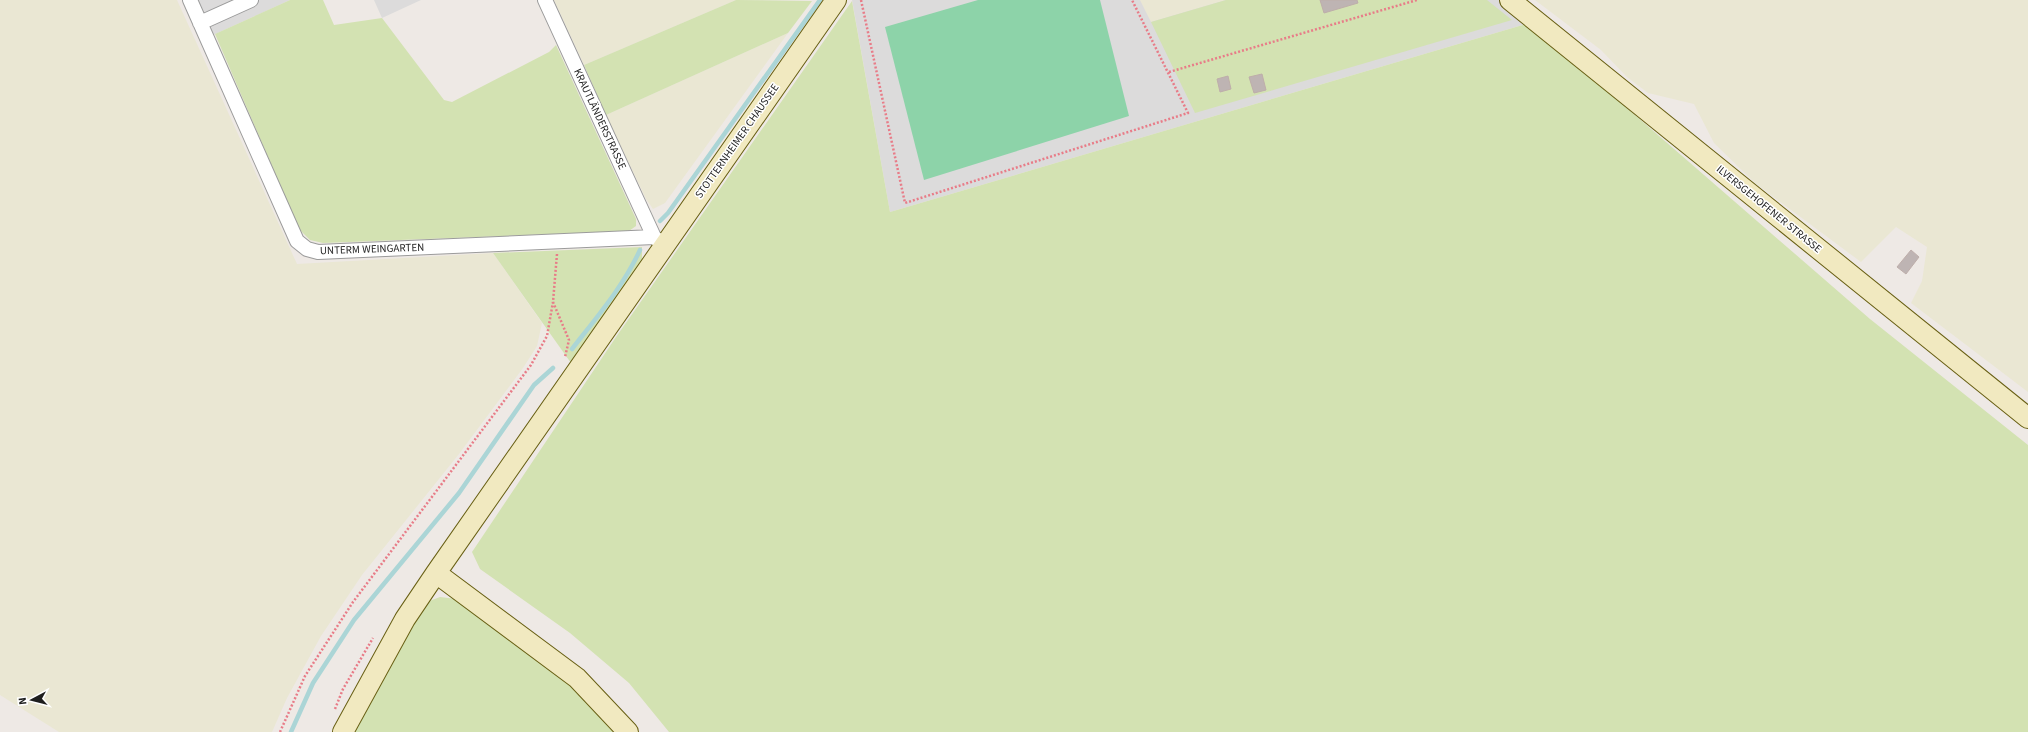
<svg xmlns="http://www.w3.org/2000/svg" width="2028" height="732" viewBox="0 0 2028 732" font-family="'Source Sans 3',sans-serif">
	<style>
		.residential { fill: #dcdbdb }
		.farmland { fill: #eae7d3 }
		.grass { fill: #d3e2b2 }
		.pitch { fill: #8dd3a9 }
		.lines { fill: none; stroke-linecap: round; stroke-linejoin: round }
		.stream { stroke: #abd5d6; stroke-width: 4.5 }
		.building { fill: #beb4b3; stroke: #beaeaa }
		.street-casing { stroke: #9b9b9b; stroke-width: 16 }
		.secondary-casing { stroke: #685f13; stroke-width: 22 }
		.path { stroke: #e87c88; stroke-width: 2.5; stroke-dasharray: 2 2; stroke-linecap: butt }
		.street { stroke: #fff; stroke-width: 14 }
		.secondary { stroke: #f1e9c0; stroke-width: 20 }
		.labels { text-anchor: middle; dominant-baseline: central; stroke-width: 3; stroke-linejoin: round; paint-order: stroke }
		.street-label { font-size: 11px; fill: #1e1e1e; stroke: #fff }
	</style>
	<rect width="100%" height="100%" fill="#eee9e5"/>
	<path class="residential" d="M182 0H290L200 41Z
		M374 0H421L382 18Z
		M852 0H1499L1529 23 890 212Z"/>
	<path class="farmland" d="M0 0H177L297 264 493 253 542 323 537 346 523 368 459 454 362 575 321 636 287 698 272 732H59L0 695Z
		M554 0H736L584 65Z
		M1140 0H1226L1151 22Z
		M1535 0H2028V392L1911 303 1922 281 1927 247 1896 227 1861 262 1755 183 1714 143 1694 104 1648 93 1627 77 1601 50Z
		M788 33 665 203 653 209 646 199 606 115Z"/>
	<path class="grass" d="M290 0H323L334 25 382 18 444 100 452 102 549 52 556 45 636 219V226L629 231 323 243 310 240 299 229 215 34Z
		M736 0 812 1 788 33 606 115 584 65Z
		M1226 0H1487L1512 20 1195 113 1151 22Z
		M852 1 890 212 1529 23 1870 319 2028 445V732H669L629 683 570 633 480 569 472 552 616 337Z
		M642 247V262L571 363 493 253Z
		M440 597 457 599 529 648 594 704 618 732H350L379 672 427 602Z"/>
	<path class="pitch" d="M978 0H1100L1129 116 924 180 885 27Z"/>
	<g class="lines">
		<path class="stream" d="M660 221 668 213 820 0
			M572 349C596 318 623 287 640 250
			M291 732 313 683 354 620 459 493 534 385 553 368"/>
	</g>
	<path class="building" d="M1320 0H1357L1358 3 1324 13Z
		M1262 74 1266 90 1254 93 1249 77Z
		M1228 76 1231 89 1220 92 1217 79Z
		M1911 250 1919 257 1906 274 1897 267Z"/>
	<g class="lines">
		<defs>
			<path id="street" d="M190 0 297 241 307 249 318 252 654 237 664 245
				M545 0 654 237
				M200 23 251 0"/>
			<path id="secondary" d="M1510 0 2028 418
				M436 573 577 678 628 732
				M343 732 405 619 436 573 836 0"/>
		</defs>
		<use href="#street" class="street-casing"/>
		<use href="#secondary" class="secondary-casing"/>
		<path class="path" d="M861 0 905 203 1188 113 1132 0
			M1169 72 1417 0
			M557 254 553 302 569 340 565 357
			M335 709 343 689 373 638
			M280 732 305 676 353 602 531 365 547 336 553 302"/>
		<use href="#street" class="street"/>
		<use href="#secondary" class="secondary"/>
	</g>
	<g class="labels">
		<g class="street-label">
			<text transform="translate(600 119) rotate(65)">KRAUTLÄNDERSTRASSE</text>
			<text transform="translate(737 141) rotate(-55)">STOTTERNHEIMER CHAUSSEE</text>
			<text transform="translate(1769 209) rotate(39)">ILVERSGEHOFENER STRASSE</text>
			<text transform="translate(372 249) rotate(-2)">UNTERM WEINGARTEN</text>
		</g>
	</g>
	<g transform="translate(32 700) rotate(263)" stroke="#ffffff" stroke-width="3" paint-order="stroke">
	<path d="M0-3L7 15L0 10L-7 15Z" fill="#1e1e1e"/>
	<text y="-6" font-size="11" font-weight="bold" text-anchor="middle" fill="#1e1e1e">N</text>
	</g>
</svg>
